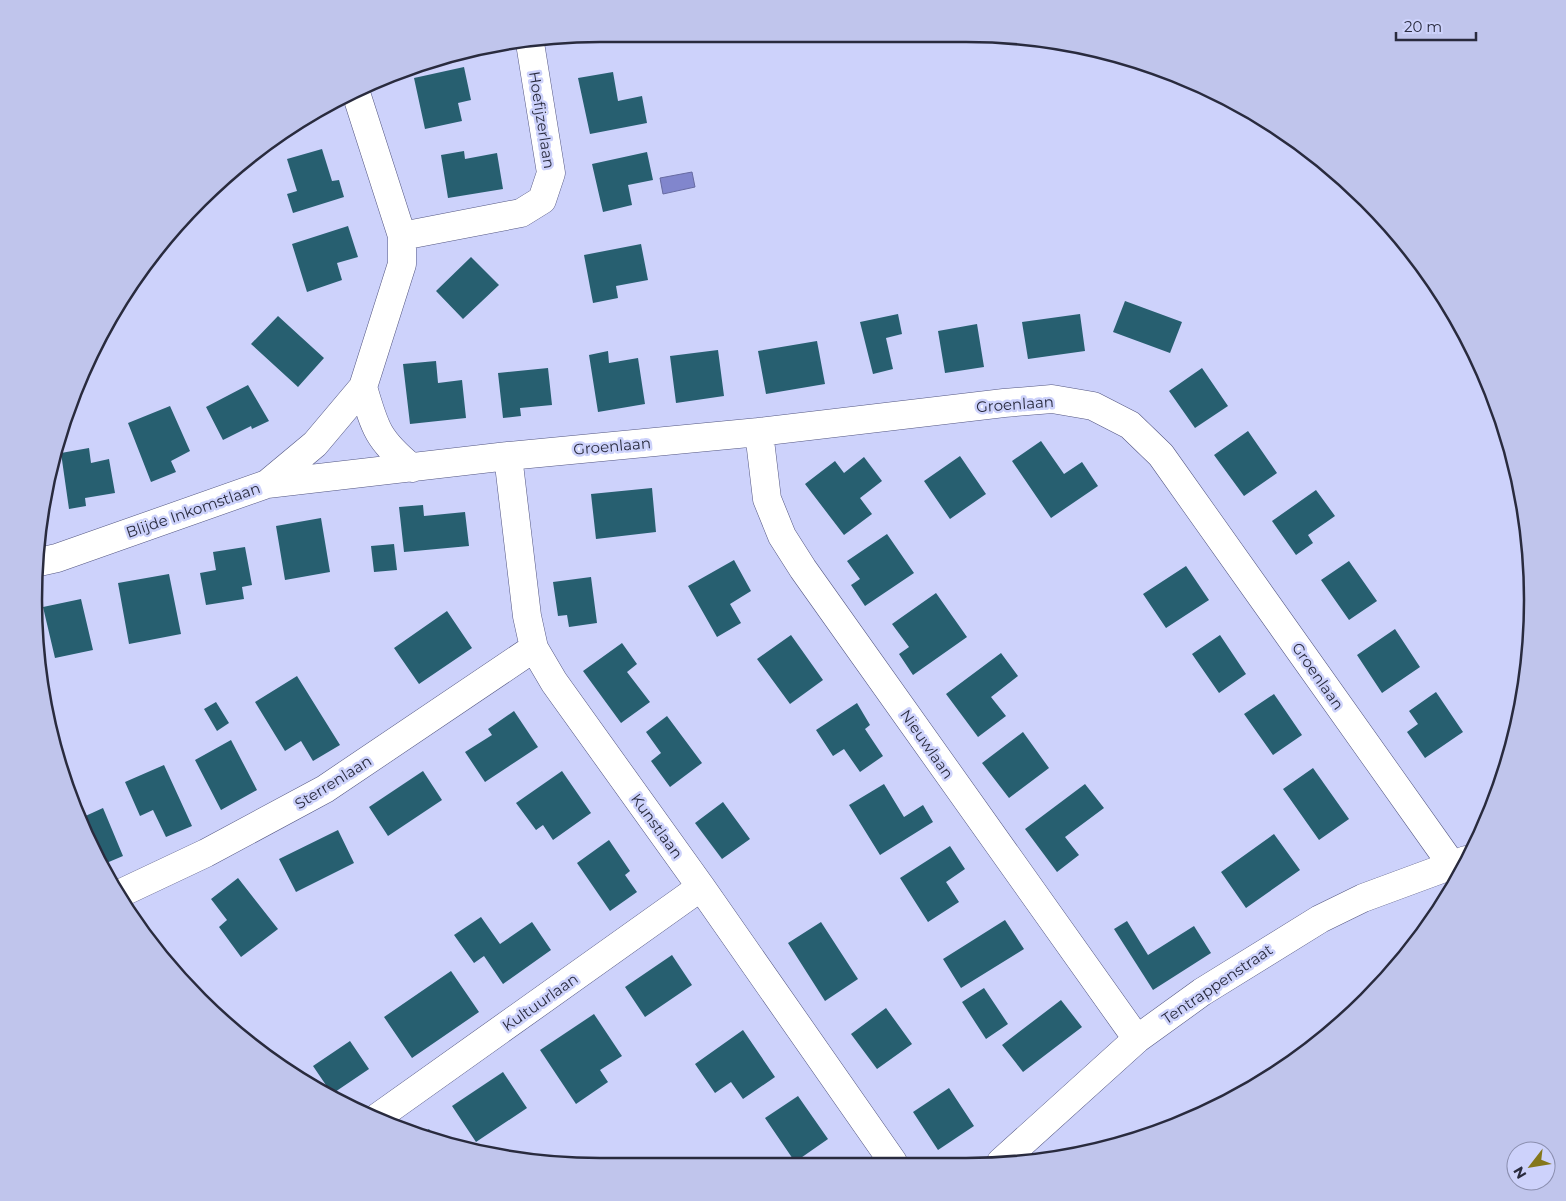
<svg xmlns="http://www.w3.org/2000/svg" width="1566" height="1201" viewBox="0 0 1566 1201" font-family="Montserrat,sans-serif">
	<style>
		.water { fill: #8186cd; stroke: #676ba2 }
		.building { fill: #275f70 }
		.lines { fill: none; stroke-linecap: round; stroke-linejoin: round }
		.minor-casing { stroke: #535682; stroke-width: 29 }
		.minor { stroke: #fff; stroke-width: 28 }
		.labels { text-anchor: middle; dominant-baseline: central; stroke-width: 5; stroke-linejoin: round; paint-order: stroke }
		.street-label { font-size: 15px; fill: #292b3e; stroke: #cdd2fb }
		.rim { fill: none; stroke: #292b3e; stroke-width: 2.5 }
	</style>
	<rect width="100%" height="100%" fill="#cdd2fb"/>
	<path class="water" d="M692 172 695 187 663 194 660 178Z"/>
	<path class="building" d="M595 34H637L638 36 597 43Z
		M464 67 471 100 458 103 462 121 425 129 414 78Z
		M613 72 618 101 642 96 647 123 590 134 578 78Z
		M322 149 332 181 339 180 344 197 293 213 287 194 297 191 287 159Z
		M464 151 465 159 497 153 503 189 448 198 441 155Z
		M647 152 653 180 628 185 632 205 603 212 592 164Z
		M348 226 358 257 337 263 342 280 307 292 292 244Z
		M641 244 648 280 616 286 618 298 593 303 584 255Z
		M471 257 499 285 463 319 436 291Z
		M1125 301 1182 322 1170 353 1113 332Z
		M898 314 902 334 886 338 893 369 873 374 860 322Z
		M1080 314 1085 351 1028 359 1022 322Z
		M278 316 324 358 298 387 251 344Z
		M977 324 984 367 945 373 938 331Z
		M817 341 825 384 766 394 758 351Z
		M718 350 724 396 676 403 670 356Z
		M608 351 609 363 638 358 645 404 598 412 589 355Z
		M436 361 438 383 462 380 466 418 410 424 403 364Z
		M548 368 552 405 520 408 521 416 503 418 498 373Z
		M1202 368 1228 406 1195 428 1169 391Z
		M248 385 269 421 252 429 251 426 223 440 206 407Z
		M170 406 190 451 171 461 176 472 151 482 128 423Z
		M1248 431 1277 473 1244 496 1214 455Z
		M1041 441 1064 474 1082 462 1098 486 1051 518 1012 461Z
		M89 448 91 463 109 459 115 493 85 498 86 506 69 509 61 453Z
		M960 456 986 494 950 519 924 481Z
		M864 457 882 481 860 498 872 514 844 535 805 484 835 461 844 473Z
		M652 488 656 532 596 539 591 494Z
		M1316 490 1335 516 1308 535 1313 543 1296 555 1272 521Z
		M423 505 424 516 465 512 469 546 404 552 399 507Z
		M321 518 330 572 285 580 276 526Z
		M887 534 914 573 865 606 851 585 860 579 847 561Z
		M394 544 397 570 374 572 371 546Z
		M245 547 252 585 242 587 244 599 206 605 200 573 216 570 213 552Z
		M734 560 751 591 730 604 741 623 717 637 688 586Z
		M1349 561 1377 601 1349 620 1321 580Z
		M1186 566 1209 600 1166 628 1143 594Z
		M169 574 181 634 129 644 118 583Z
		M591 577 597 623 569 627 567 615 558 616 553 582Z
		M936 593 967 637 913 675 899 654 909 647 892 624Z
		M81 599 93 650 55 658 43 607Z
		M447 611 472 648 419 684 394 648Z
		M1395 629 1420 667 1382 693 1357 655Z
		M791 635 823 680 790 704 757 659Z
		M1220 635 1246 674 1219 693 1192 654Z
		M622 643 637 664 627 672 650 702 621 723 583 671Z
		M1001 653 1018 676 991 697 1006 716 978 737 946 694Z
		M297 676 340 745 313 761 301 741 285 751 255 702Z
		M1436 692 1463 732 1425 758 1407 732 1418 724 1409 711Z
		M1274 694 1302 735 1273 755 1244 714Z
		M216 702 229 723 217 731 204 709Z
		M857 703 870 725 865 729 883 756 860 772 844 749 833 756 816 730Z
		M514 711 538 747 485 782 465 752 492 735 488 729Z
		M667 716 702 763 670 787 651 761 661 753 646 732Z
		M1023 732 1049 768 1009 798 982 763Z
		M231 740 257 790 221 810 195 760Z
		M164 765 192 826 166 837 153 810 140 816 125 782Z
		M1313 768 1349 819 1319 840 1283 789Z
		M423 771 442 800 388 836 369 807Z
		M562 771 591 813 553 840 543 825 536 830 516 803Z
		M884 784 904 817 923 805 933 822 880 855 849 805Z
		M1085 784 1104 808 1065 837 1079 855 1057 872 1025 829Z
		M723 802 750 839 722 859 695 823Z
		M103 808 123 856 104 864 81 818Z
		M338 830 354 863 296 892 279 859Z
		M1274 834 1300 870 1246 908 1221 872Z
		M609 840 630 871 625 875 637 892 610 911 577 863Z
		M950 846 965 869 946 882 959 902 928 922 900 878Z
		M238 878 278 929 241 957 219 927 227 920 211 899Z
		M481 917 500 944 532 922 551 950 503 984 484 956 474 963 454 935Z
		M1005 920 1024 949 961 988 943 959Z
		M1127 921 1148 955 1194 926 1211 953 1153 990 1114 929Z
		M821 922 858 979 825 1001 788 943Z
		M672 955 692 985 645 1017 625 987Z
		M451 971 479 1012 412 1058 384 1017Z
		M984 988 1008 1024 986 1039 962 1002Z
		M1061 1000 1082 1027 1023 1072 1002 1045Z
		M886 1008 912 1044 877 1069 851 1034Z
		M594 1014 622 1056 600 1070 608 1082 576 1104 540 1050Z
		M743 1030 775 1077 743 1099 731 1082 715 1093 695 1064Z
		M350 1041 369 1069 332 1094 313 1066Z
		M503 1072 527 1108 476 1142 452 1106Z
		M949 1088 974 1126 938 1150 913 1112Z
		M798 1096 828 1139 795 1162 765 1118Z
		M429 1129 438 1142 418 1137Z"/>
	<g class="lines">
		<defs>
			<path id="minor" d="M402 236 521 213 542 200 551 173 530 43
				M363 387C375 429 378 440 412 468
				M759 432 767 499 782 536 803 569 1137 1039
				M508 456 527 616 534 648 554 682 701 887 893 1162
				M267 484 508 456 759 432 1004 403 1052 399 1093 406 1130 425 1161 455 1452 865
				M39 562 57 558 267 484 315 444 363 387 402 264V236L356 93
				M119 894 206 853 325 789 534 648
				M378 1117 701 887
				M1001 1162 1137 1039 1202 992 1320 919 1363 898 1466 860"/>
		</defs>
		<use href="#minor" class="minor-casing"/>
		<use href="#minor" class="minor"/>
	</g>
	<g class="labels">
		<g class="street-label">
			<text transform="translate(542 120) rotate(81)">Hoefijzerlaan</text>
			<text transform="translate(1015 404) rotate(-4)">Groenlaan</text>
			<text transform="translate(612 446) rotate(-5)">Groenlaan</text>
			<text transform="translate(193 510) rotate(-19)">Blijde Inkomstlaan</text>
			<text transform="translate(1318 676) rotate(55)">Groenlaan</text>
			<text transform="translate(927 744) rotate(55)">Nieuwlaan</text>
			<text transform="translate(333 782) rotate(-32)">Sterrenlaan</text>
			<text transform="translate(657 826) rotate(54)">Kunstlaan</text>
			<text transform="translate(1217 984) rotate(-34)">Tentrappenstraat</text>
			<text transform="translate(540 1002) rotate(-35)">Kultuurlaan</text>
		</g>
	</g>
	<path d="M0 0H1566V1201H0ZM600 42H966A558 558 0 0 1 1524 600V600A558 558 0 0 1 966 1158H600A558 558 0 0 1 42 600V600A558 558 0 0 1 600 42Z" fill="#c0c5ec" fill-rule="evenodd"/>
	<path class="rim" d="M600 42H966A558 558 0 0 1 1524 600V600A558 558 0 0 1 966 1158H600A558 558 0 0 1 42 600V600A558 558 0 0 1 600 42Z"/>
	<g transform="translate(1531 1166) rotate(239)"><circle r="24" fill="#cdd2fb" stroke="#8b8faf"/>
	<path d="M0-4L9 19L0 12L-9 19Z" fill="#85771b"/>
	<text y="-8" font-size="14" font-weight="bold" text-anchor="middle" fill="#292b3e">N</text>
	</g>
	<path d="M1396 32v8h80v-8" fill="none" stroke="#292b3e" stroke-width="2.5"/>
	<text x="1404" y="32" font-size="15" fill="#292b3e" stroke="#cdd2fb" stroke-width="4" paint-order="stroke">20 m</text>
</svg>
